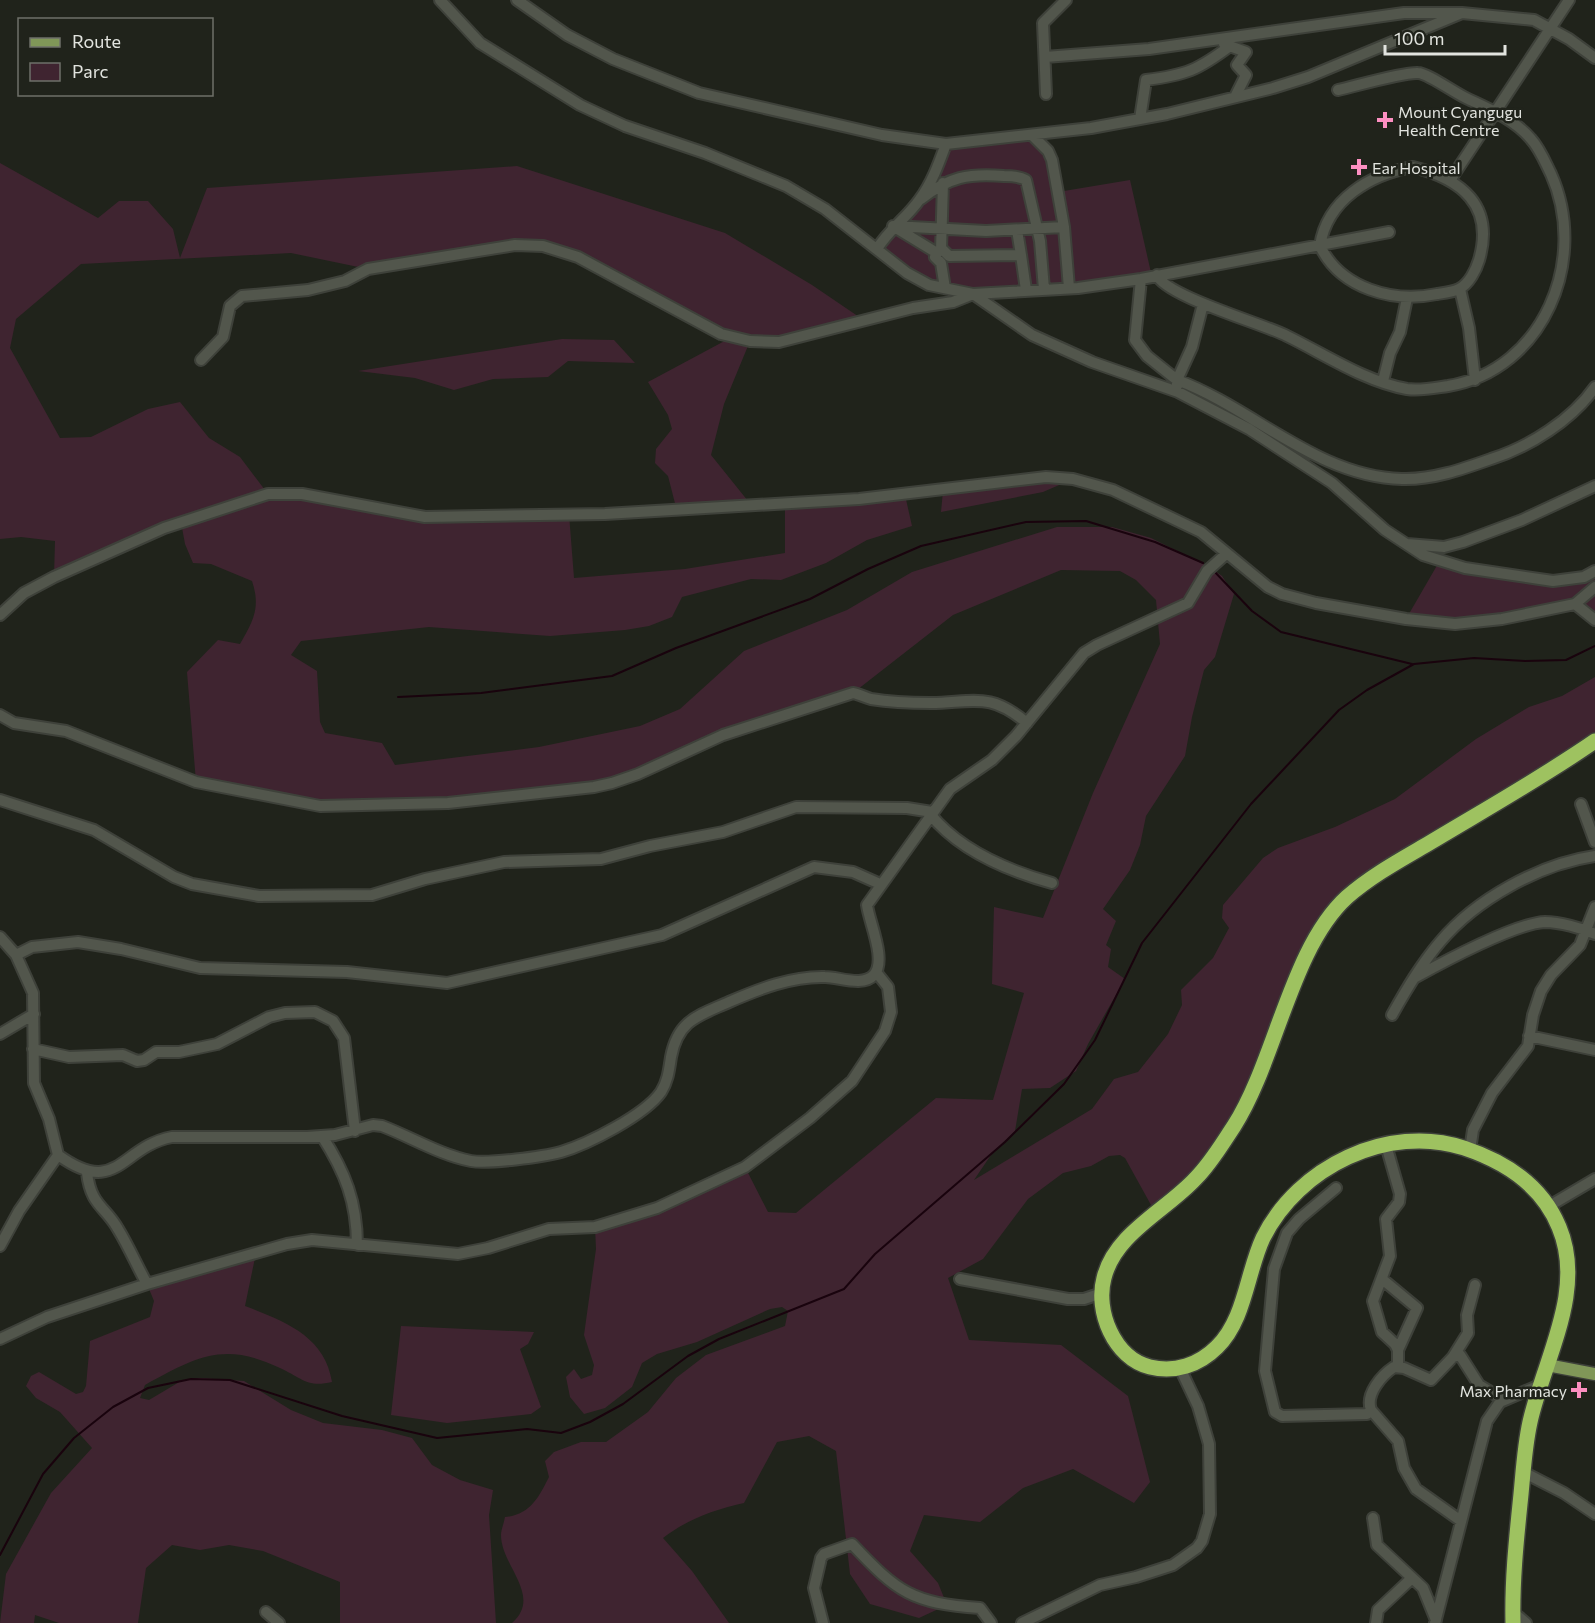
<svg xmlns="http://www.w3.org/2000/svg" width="1595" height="1623" viewBox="0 0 1595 1623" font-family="Commissioner,sans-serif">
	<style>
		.green { fill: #3f2430 }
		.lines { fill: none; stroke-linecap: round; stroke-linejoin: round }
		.stream { stroke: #19030d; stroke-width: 2 }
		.minor-casing { stroke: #3e413a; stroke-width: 14 }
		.major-casing { stroke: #3e413a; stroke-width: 15 }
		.highway-casing { stroke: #3e413a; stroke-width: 18 }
		.minor { stroke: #52564c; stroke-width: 10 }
		.major { stroke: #809758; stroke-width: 12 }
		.highway { stroke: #9ec260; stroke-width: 15 }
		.poi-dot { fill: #fc8fc1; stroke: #20231b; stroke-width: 2 }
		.labels { text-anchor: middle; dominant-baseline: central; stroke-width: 5; stroke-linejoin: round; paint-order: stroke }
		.poi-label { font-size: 16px; fill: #e2e4df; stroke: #20231b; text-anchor: start }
	</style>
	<rect width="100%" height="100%" fill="#20231b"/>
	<path class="green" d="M1033 136 1048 151 1058 192 1130 180 1152 277 1006 291 929 287 876 252 912 208 946 144Z
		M0 163 98 218 119 201H148L173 229 180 258 207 188 517 166 725 233 812 285 865 321 792 339 750 341 724 404 711 455 752 506 677 511 668 476 655 463 656 449 672 429 668 415 648 382 732 337 578 257 543 246 368 269 291 253 81 264 16 319 10 348 60 438 91 437 148 409 180 402 209 438 240 457 268 494 425 517 569 514 574 578 685 569 785 553V504L905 495 912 526 867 540 826 563 781 580 751 579 682 597 672 617 649 626 625 630 550 636 429 627 301 641 291 655 317 671 320 722 325 733 382 743 395 765 539 747 640 726 680 709 744 651 847 610 912 572 1057 527H1112L1151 538 1211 568 1222 576 1234 594 1215 657 1204 670 1192 717 1185 756 1146 816 1140 845 1130 870 1103 909 1116 921 1106 945 1111 949 1108 967 1125 979 1088 1044 1076 1071 1050 1088 1022 1089 1015 1131 993 1152 974 1180 1092 1109 1114 1079 1138 1072 1168 1034 1182 1005 1181 990 1213 958 1229 928 1222 918 1223 905 1263 858 1278 848 1335 827 1395 799 1476 739 1529 707 1562 696 1595 677V741L1349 895 1299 975 1212 1159 1156 1214 1125 1158 1120 1155 1109 1156 1091 1166 1063 1173 1028 1199 983 1259 948 1278 969 1340 1061 1345 1128 1396 1150 1482 1134 1503 1073 1469 1023 1488 980 1522 924 1515 910 1551 938 1583 947 1605 919 1618 870 1604 850 1574 836 1451 809 1436 777 1442 744 1503C713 1510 688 1519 663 1538L692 1571 729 1623H512C543 1596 501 1566 501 1535 501 1530 504 1523 505 1517 530 1515 539 1497 549 1477L545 1461 554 1452 581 1442H606L648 1412 676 1378 706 1355 785 1326 788 1311 782 1307 770 1309 697 1342 657 1354 642 1363 632 1387 605 1408 584 1414 570 1397 566 1377 574 1369 581 1379 592 1375 594 1365 584 1335 596 1249 595 1227 745 1167 768 1212 796 1213 936 1098 993 1100 1024 993 992 984 994 907 1043 918 1093 793 1160 644 1156 600 1136 580 1120 571 1061 570 953 615 853 693 723 735 612 783 448 803 320 806 196 782 187 672 218 640 240 644C253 621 261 608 252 581L211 564 193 563 185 544 181 522 54 577 55 541 21 537 0 539Z
		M562 339 614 340 635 363 568 361 548 377 493 379 454 390 415 378 358 371Z
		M1073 479 1043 492 941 512 943 491Z
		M1439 562 1555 586 1576 585 1595 578V620L1575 604 1502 619H1406Z
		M256 1253 245 1306C284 1321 325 1336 332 1382 307 1388 302 1378 280 1368 224 1341 196 1357 145 1385L140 1398 149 1400 181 1381 200 1378 244 1381 291 1410 323 1423 382 1430 412 1438 432 1465 460 1480 493 1490 489 1515 496 1623H340V1582L263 1551 229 1545 200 1550 172 1545 146 1568 138 1623H59L35 1615 34 1623H0L6 1574 51 1493 92 1448 60 1412 36 1398 26 1386 31 1376 39 1372 76 1394 83 1392 86 1386 90 1341 150 1317 154 1301 147 1284Z
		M401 1326 534 1332 528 1344 520 1349 541 1407 531 1414 447 1423 391 1415Z"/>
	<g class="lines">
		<path class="stream" d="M1212 569 1252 611 1281 632 1412 664
			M398 697 481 693 612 676 676 648 810 599 868 569 921 546 1026 522 1086 521 1155 542 1203 563
			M0 1555 43 1474 74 1438 113 1407 148 1388 191 1379 230 1380 342 1416 437 1438 527 1429 561 1433 590 1422 623 1404 688 1356 719 1339 844 1289 875 1254 1005 1142 1064 1084 1095 1040 1142 943 1251 804 1339 710 1367 690 1414 664 1474 658 1525 661 1566 660 1595 646"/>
		<defs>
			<path id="minor" d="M440 0 480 43 580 105 625 126 705 153 786 186 825 209 907 273 929 285 973 294 1032 335 1092 362 1178 392 1249 429 1332 483 1385 530 1423 555 1465 568 1553 581 1584 577 1595 571
				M517 0 567 35 613 59 699 93 882 135 946 144 1091 128 1167 114 1273 88 1308 77 1462 13
				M1224 44 1246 52 1237 65 1246 75 1235 97
				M1045 57 1149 49 1404 13H1462L1534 20 1569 39 1595 58
				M1046 94 1043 23 1066 0
				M1140 119 1146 80C1186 75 1198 70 1230 46
				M1033 136 1048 151 1052 160 1064 227
				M1413 167C1461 179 1495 205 1479 260 1476 270 1469 284 1459 289 1453 292 1444 293 1437 294 1393 303 1341 289 1320 246 1327 199 1371 174 1413 167Z
				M1451 179 1569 0
				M921 199C949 177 968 173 1004 176 1011 176 1019 176 1026 180L1040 241 1044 289
				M893 226 986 231 1064 227 1069 288
				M896 228 937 253
				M877 249C889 229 907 218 920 199 932 183 939 163 946 144
				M941 250 943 183
				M1021 255 1026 290
				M1157 275C1165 296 1264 324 1287 336 1324 354 1366 382 1407 389 1421 391 1434 388 1448 386 1544 370 1589 259 1551 174 1545 162 1540 149 1531 139 1514 119 1489 109 1466 98 1455 93 1427 73 1418 73 1403 72 1356 86 1338 90
				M1141 279 1135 340 1147 356 1177 380V386
				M945 288 941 263 935 257 939 250H943L949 256 1021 255 1017 230
				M1460 289 1469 328 1475 380
				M1203 304 1192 347 1177 380C1253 408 1317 477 1402 479 1432 480 1463 469 1491 459 1529 447 1572 420 1595 387
				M201 360 223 337 230 306 242 296 308 290 345 281 368 269 515 245 543 246 578 257 721 334 750 341 779 342 913 308 953 302 973 294 1078 288 1141 279 1389 232
				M1383 381 1390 353 1400 332 1407 298
				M1407 544 1444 547 1463 542 1522 520 1595 486
				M1575 604 1595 620
				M0 615 24 593 54 577 164 528 268 494H302L425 517 605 514 859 499 1046 477 1073 479 1113 490 1201 532 1268 587 1282 594 1316 603 1406 619 1455 624 1502 619 1575 604 1595 587
				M0 715 14 723 66 731 196 782 320 806 448 803 594 787 612 783 638 774 723 735 853 693C859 694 864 697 871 699 889 702 912 703 931 703 975 702 990 692 1027 723
				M0 800 94 830 174 877 192 884 259 896 372 895 425 879 504 862 601 859 650 846 723 832 796 807 907 808 932 812
				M1581 804 1595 842
				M930 814C959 850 1009 871 1052 883
				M0 937 16 955 33 993 34 1083 49 1119 58 1155 19 1211 0 1246
				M16 955 32 947 78 942 121 949 200 968 347 972 447 983 662 935 814 867 853 872 880 884
				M1416 977C1443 962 1516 923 1545 922 1560 922 1581 928 1595 934
				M1392 1015C1406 990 1421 964 1440 942 1476 899 1540 864 1595 856
				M0 1034 34 1014
				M1529 1036 1595 1050
				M33 1049 69 1057 123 1055 137 1061 144 1060 156 1052H179L217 1044 269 1017 285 1013 315 1012 333 1021 344 1038 355 1131
				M322 1136C345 1172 357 1202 357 1245
				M1386 1145 1400 1194 1399 1202 1386 1219 1390 1256 1373 1301 1382 1332 1395 1344 1398 1350V1366
				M1470 1150 1473 1130 1492 1093 1528 1046 1533 1015 1541 991 1551 975 1580 945 1595 907
				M58 1155C118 1198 120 1147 172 1137H307L335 1135 373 1125 382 1126C411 1137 440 1155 471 1161 488 1164 543 1157 561 1152 588 1144 645 1115 661 1092 668 1081 669 1070 671 1057 678 1020 698 1016 729 1002 759 989 792 976 825 977 839 977 863 987 874 975 887 960 869 922 867 905L950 789 992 760 1016 736 1084 653 1097 645 1188 603 1207 571 1226 554
				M87 1173C91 1206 105 1206 118 1229 129 1247 137 1266 147 1284
				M1336 1188 1299 1219 1287 1233 1274 1269 1265 1371 1275 1412 1282 1416 1367 1414 1371 1410
				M1551 1205 1595 1179
				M960 1279 1068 1299H1084L1102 1293
				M1382 1279 1417 1308 1398 1350
				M0 1339 47 1317 147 1284 287 1244 312 1240 458 1254 488 1248 549 1229 595 1227 657 1208 745 1167 810 1118 852 1081 885 1031 891 1012 888 987 876 972
				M1453 1357 1468 1333 1467 1315 1475 1285
				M1523 1472 1564 1493 1595 1514
				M1373 1518 1377 1545 1423 1588 1436 1620
				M1461 1521 1416 1489 1404 1468 1398 1441 1371 1410C1365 1394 1382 1375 1394 1367L1404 1368 1431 1380 1453 1357 1460 1355 1479 1385 1504 1400
				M266 1612 279 1623
				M1513 1612 1526 1623
				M823 1623 814 1588 821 1558 824 1554 852 1544C898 1593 912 1603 980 1608L991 1623
				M1022 1623 1100 1585 1136 1577 1173 1565 1197 1548 1202 1541 1210 1514 1209 1444 1198 1406 1180 1368
				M1376 1623 1378 1610 1412 1578
				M1435 1623 1487 1421 1500 1402 1540 1385"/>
			<path id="major" d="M1547 1365 1595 1374"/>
			<path id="highway" d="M1513 1623C1512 1583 1516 1543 1520 1504 1523 1477 1524 1449 1530 1422 1544 1359 1586 1291 1559 1227 1542 1185 1506 1162 1464 1148 1388 1123 1298 1167 1263 1238 1247 1272 1245 1320 1217 1347 1199 1365 1175 1373 1150 1367 1114 1358 1095 1311 1104 1278 1115 1233 1167 1210 1196 1178 1211 1163 1222 1144 1234 1126 1276 1060 1291 948 1347 897 1372 875 1402 859 1431 842 1486 809 1543 777 1595 741"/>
		</defs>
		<use href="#minor" class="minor-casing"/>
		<use href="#major" class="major-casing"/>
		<use href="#highway" class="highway-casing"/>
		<use href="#minor" class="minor"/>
		<use href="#major" class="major"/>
		<use href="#highway" class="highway"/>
	</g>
	<g class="poi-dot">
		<path d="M1382 111h6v6h6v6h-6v6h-6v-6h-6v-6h6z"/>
		<path d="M1356 158h6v6h6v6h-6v6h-6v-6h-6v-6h6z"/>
		<path d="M1576 1381h6v6h6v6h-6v6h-6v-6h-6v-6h6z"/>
	</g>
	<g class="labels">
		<g class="poi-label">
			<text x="1398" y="111">Mount Cyangugu<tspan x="1398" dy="18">Health Centre</tspan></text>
			<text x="1372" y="167">Ear Hospital</text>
			<text x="1567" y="1390" text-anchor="end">Max Pharmacy</text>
		</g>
	</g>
	<rect x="18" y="18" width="195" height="78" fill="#20231b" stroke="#6e7069" stroke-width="1.5"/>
	<rect x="30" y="38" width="30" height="9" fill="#809758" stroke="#6e7069" stroke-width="1.5"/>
	<text x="72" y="48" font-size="18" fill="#e2e4df">Route</text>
	<rect x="30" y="63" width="30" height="18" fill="#3f2430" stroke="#6e7069" stroke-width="1.5"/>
	<text x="72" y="78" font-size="18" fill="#e2e4df">Parc</text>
	<path d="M1385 45v9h120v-9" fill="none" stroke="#e2e4df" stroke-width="3"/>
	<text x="1394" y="45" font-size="18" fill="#e2e4df" stroke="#20231b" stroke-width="4.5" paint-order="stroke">100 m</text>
</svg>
